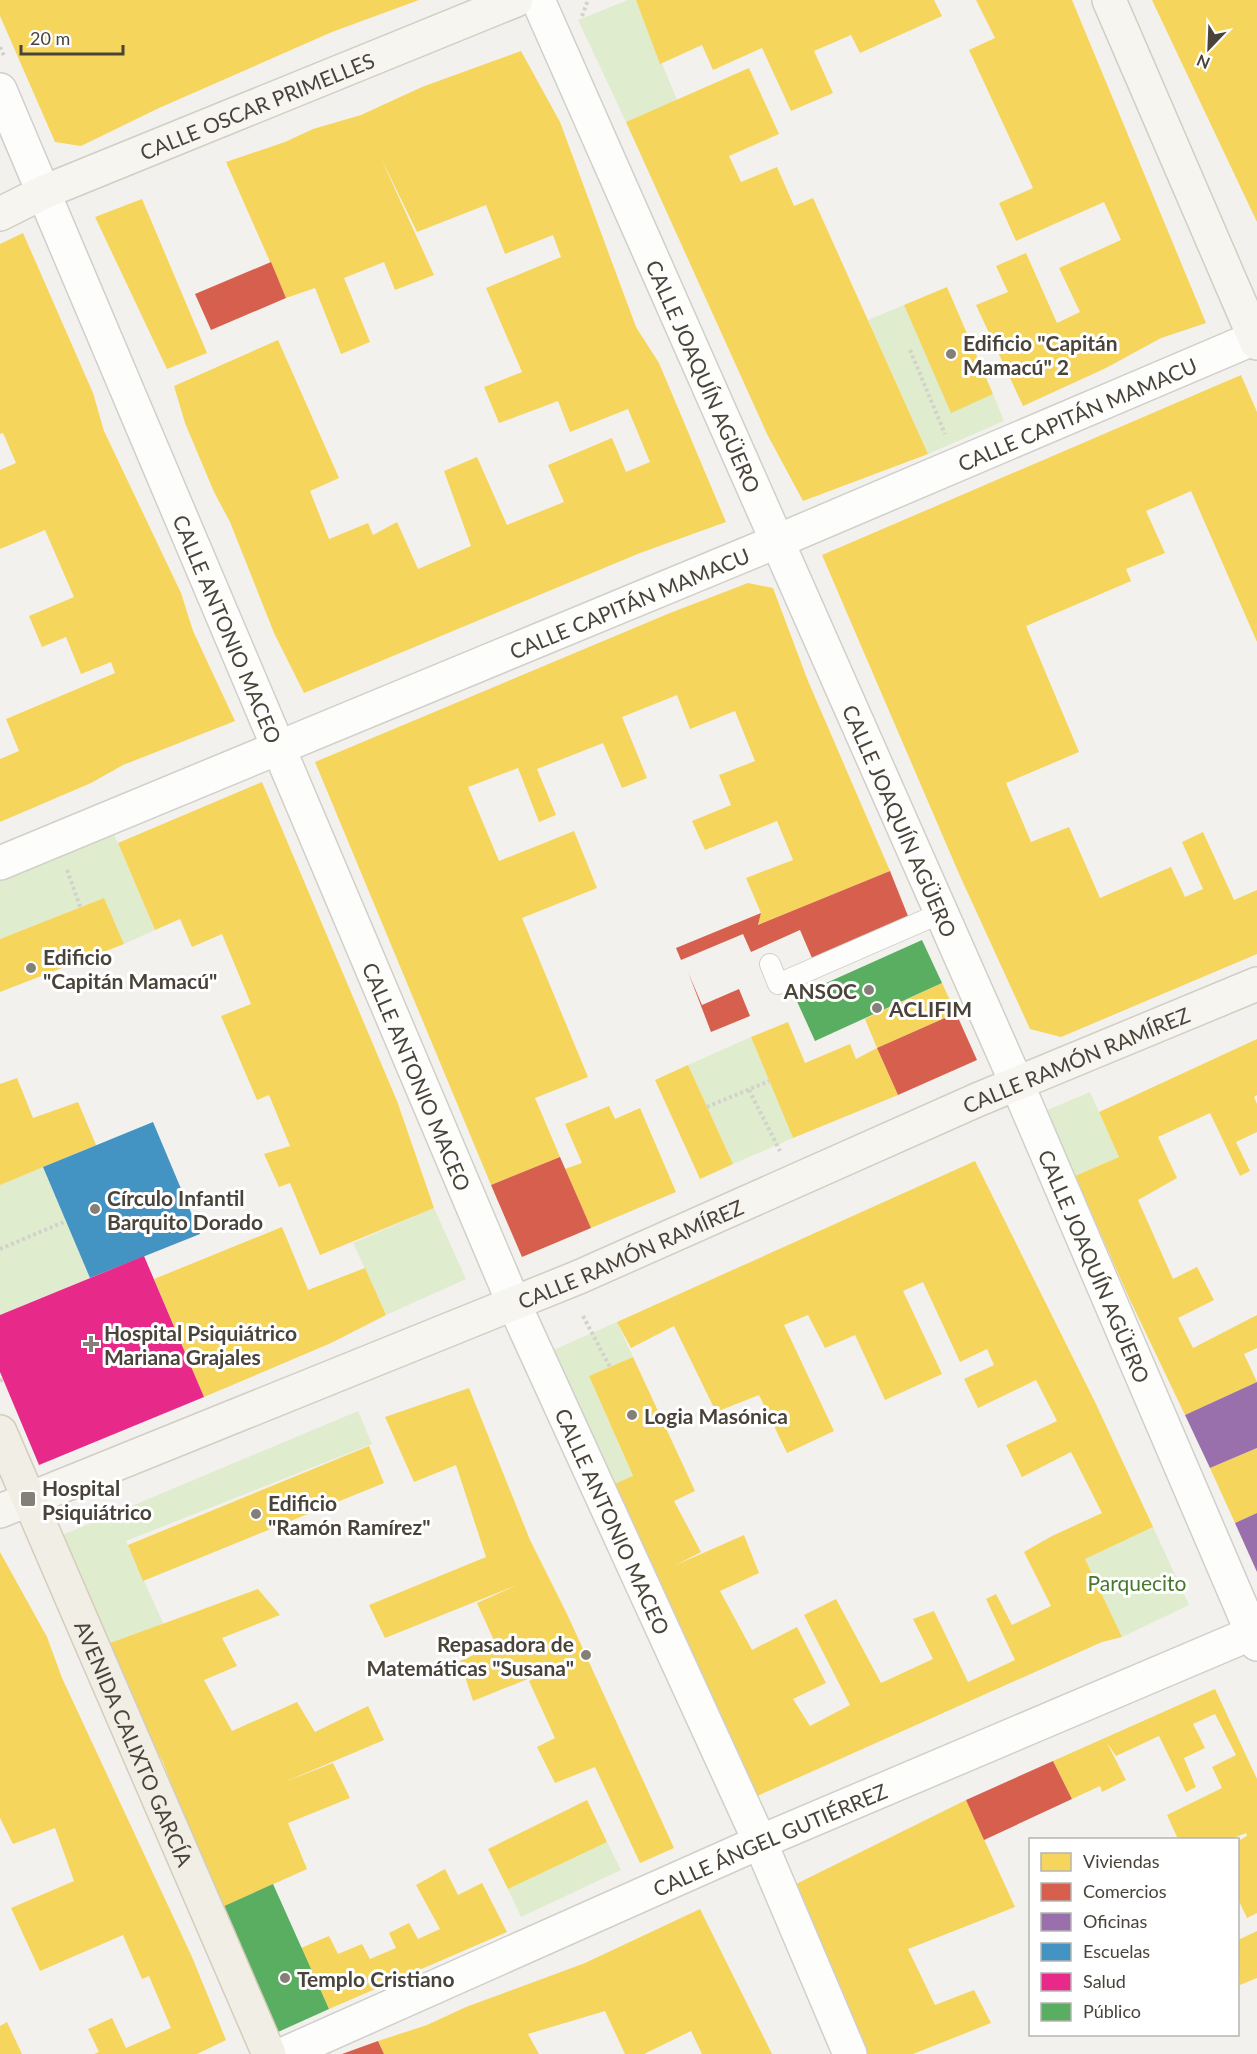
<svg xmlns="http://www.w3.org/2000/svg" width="1257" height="2054" viewBox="0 0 1257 2054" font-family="Lato,sans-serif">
  <rect width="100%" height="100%" fill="#f3f1ed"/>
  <!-- green -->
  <path fill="#dfecce" d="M628 0H636L677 100 626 122 578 20Z
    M904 305 951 412 993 394 1004 421 928 454 868 320Z
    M113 832 155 930 124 944 104 898 0 939V880Z
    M751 1037 793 1138 733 1164 688 1065Z
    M1090 1092 1119 1157 1075 1176 1045 1111Z
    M43 1167 90 1278 0 1315V1185Z
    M434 1208 466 1279 386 1315 353 1243Z
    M617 1322 633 1357 589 1376 633 1477 610 1486 551 1351Z
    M358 1411 372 1444 126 1541 164 1625 102 1646 53 1539Z
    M1153 1527 1189 1605 1122 1637 1085 1559Z
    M607 1842 621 1870 521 1917 508 1889Z"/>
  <!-- homes -->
  <path fill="#f6d55c" d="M0 0H419L332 32 159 108 81 146 55 142 0 16Z
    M636 0H934L942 16 860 53 851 35 814 51 833 93 791 111 762 48 713 70 702 45 660 64Z
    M976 0H1072L1206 323 1161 338 1106 368 1023 406 976 305 1008 292 996 266 1026 253 1057 323 1080 312 1059 268 1121 240 1104 202 1016 241 999 203 1033 188 969 50 995 38Z
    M1152 0H1257V222L1203 108Z
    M521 51 560 122 636 327 659 363 726 522 640 553 304 693 274 633 230 522 214 492 185 423 174 386 278 340 339 478 310 491 329 539 368 523 373 535 397 522 418 569 471 546 444 471 477 457 507 525 564 502 548 465 612 438 626 472 650 462 628 409 570 432 558 401 499 423 484 387 522 372 486 288 561 257 553 235 505 254 486 205 417 232 380 156 434 275 395 290 384 262 344 278 370 342 341 354 315 288 286 298 226 162 285 142 313 129 361 115 422 87Z
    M749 68 779 134 729 156 741 182 777 167 794 206 813 198 928 454 803 501 767 434 626 122Z
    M142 199 207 353 167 369 95 217Z
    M23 233 93 393 104 431 181 593 193 631 235 721 123 765 91 783 0 822V759L19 751 6 719 115 673 111 662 81 674 66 637 42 647 29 616 74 597 45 530 0 549V470L16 463 3 433 0 434V244Z
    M947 287 993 394 951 413 904 305Z
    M1241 375 1257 412V642L1191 491 1146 511 1165 553 1126 569 1131 581 1026 626 1079 752 1006 783 1031 842 1069 827 1100 898 1171 867 1185 897 1203 889 1182 842 1203 832 1234 900 1257 890V954L1061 1037 1030 1029 960 876 822 555Z
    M748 583 773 588 808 681 890 871 758 925 761 913 746 878 793 860 777 821 705 850 692 821 731 805 719 775 755 761 735 711 690 729 677 695 622 717 647 778 622 788 603 743 537 769 556 815 539 822 518 768 468 787 499 861 574 831 597 888 522 918 588 1077 535 1098 560 1157 491 1185 315 762 670 613Z
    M262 782 397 1101 434 1208 320 1255 290 1183 279 1187 264 1154 290 1146 269 1095 257 1100 221 1016 251 1004 222 934 192 947 180 919 155 930 118 843Z
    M104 898 124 944 0 992V939Z
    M942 983 956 1013 877 1048 898 1095 793 1138 751 1037 788 1022 805 1063 850 1044 856 1059 877 1048 865 1019Z
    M1257 1039V1095L1254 1097 1257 1104V1132L1236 1142 1250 1171 1240 1176 1210 1113 1158 1137 1177 1178 1138 1200 1173 1279 1197 1267 1214 1300 1178 1318 1193 1348 1257 1315V1348L1244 1354 1257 1382 1185 1415 1130 1300 1075 1176 1119 1157 1099 1112Z
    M688 1065 733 1164 700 1179 655 1080Z
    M17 1078 33 1118 78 1102 96 1145 0 1185V1084Z
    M609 1106 615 1119 640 1108 676 1192 591 1228 565 1169 582 1163 565 1124Z
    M975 1161 1095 1402 1153 1527 1085 1559 1122 1637 1102 1642 755 1797 728 1732 610 1486 633 1476 589 1376 633 1357 695 1491 674 1501 701 1552 676 1565 744 1535 759 1573 720 1591 752 1650 797 1627 826 1683 793 1699 810 1726 850 1705 804 1615 836 1599 881 1683 933 1659 913 1619 934 1611 968 1682 1015 1660 986 1599 996 1594 1012 1625 1051 1606 1024 1552 1052 1536 1102 1513 1071 1452 1022 1477 1006 1445 1057 1421 1036 1380 978 1408 964 1379 994 1365 987 1349 960 1362 923 1282 903 1291 942 1374 885 1400 855 1335 825 1348 808 1315 784 1325 834 1431 787 1453 759 1395 716 1412 674 1326 631 1348 617 1322Z
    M282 1227 308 1290 365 1268 386 1315 331 1343 204 1397 154 1279Z
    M469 1388 530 1540 567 1614 674 1848 640 1863 595 1767 555 1783 537 1747 555 1738 529 1681 570 1662 473 1701 460 1661 496 1645 477 1603 517 1585 385 1638 369 1605 486 1557 456 1465 414 1482 385 1417Z
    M369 1446 384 1483 143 1581 128 1545Z
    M1257 1448V1513L1235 1523 1210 1468Z
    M0 1552 47 1637 62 1678 192 1957 226 2040 197 2054H94L99 2052 88 2029 112 2018 126 2048 171 2028 149 1976 142 1979 123 1935 40 1971 11 1908 74 1881 55 1828 13 1844 0 1818Z
    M258 1589 280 1615 222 1638 237 1666 204 1680 232 1731 297 1702 315 1732 368 1706 384 1740 282 1783 333 1763 350 1798 288 1823 307 1869 222 1907 200 1858 163 1762 102 1646Z
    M1215 1689 1257 1779V1913L1247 1918 1238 1899V1841L1247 1836 1246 1833 1231 1839H1178L1167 1815 1222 1788 1212 1767 1236 1755 1215 1714 1193 1724 1205 1748 1184 1758 1196 1787 1186 1792 1159 1736 1116 1756 1107 1743 1126 1780 1102 1792 1100 1786 1072 1799 1053 1761Z
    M587 1800 607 1842 508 1889 488 1849Z
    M966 1800 1015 1907 908 1949 935 2005 974 1990 991 2023 913 2054H860L794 1885Z
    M445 1869 458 1895 482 1883 507 1932 329 2009 301 1948 329 1936 338 1954 362 1944 370 1959 396 1948 389 1933 409 1923 418 1939 440 1929 416 1885Z
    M700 1909 772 2054H702L691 2031 644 2054H625L605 2011 528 2034 539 2054H384L378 2041 427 2025 466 2007 585 1963Z
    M1257 1931V1978L1240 1985 1238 1940Z
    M7 2022 22 2054H0V2026Z"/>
  <!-- shops -->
  <path fill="#d6604d" d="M271 262 286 298 211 330 195 294Z
    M890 871 908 916 812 958 800 930 751 952 743 934 681 960 676 948 761 913 758 925Z
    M688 972 702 1005 739 989 750 1016 711 1032Z
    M956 1013 977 1060 898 1095 877 1048Z
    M560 1157 591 1228 522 1257 491 1185Z
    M1053 1761 1072 1799 984 1840 966 1800Z
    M378 2041 384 2054H342Z"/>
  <!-- offices -->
  <path fill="#9970ab" d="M1257 1382V1448L1210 1468 1185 1415Z
    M1257 1513V1572L1235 1523Z"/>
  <!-- schools -->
  <path fill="#4393c3" d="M153 1122 200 1234 90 1278 43 1167Z"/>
  <!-- health -->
  <path fill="#e7298a" d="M144 1256 204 1397 39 1465 0 1372V1315Z"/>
  <!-- public -->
  <path fill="#5aae61" d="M922 940 942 983 815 1041 795 997Z
    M273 1884 329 2009 278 2032 222 1907Z"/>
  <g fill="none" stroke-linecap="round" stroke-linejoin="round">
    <defs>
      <path id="lane" d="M770 964 778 984 941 913"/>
      <g id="street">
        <path id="s1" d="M538 0 1017 1084 1257 1644"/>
        <path id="s2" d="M0 90 514 1304 760 1842 850 2054"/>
        <path id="s3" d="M0 863 778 541 1257 337"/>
        <path id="s4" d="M284 2054 760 1842 1257 1631"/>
      </g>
      <g id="secondary">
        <path d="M1109 0 1257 343"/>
        <path id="s5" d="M0 214 44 192 516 0"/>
        <path id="s6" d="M0 1511 579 1277 977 1100 1257 984"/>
      </g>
      <g id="primary">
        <path id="s7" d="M0 1432 269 2054"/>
      </g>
    </defs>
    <!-- lane casing -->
    <use href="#lane" stroke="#d1cfca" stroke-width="22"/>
    <!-- street casing -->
    <use href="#street" stroke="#d1cfca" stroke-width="36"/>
    <!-- secondary casing -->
    <use href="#secondary" stroke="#d1cec4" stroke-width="36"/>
    <!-- primary casing -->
    <use href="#primary" stroke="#d4cdbb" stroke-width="36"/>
    <!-- path -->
    <path stroke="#d3d1cb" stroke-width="4" stroke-dasharray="3 3" stroke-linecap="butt" d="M582 16 588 0
      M0 47 5 58
      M910 350 945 434
      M67 870 81 909
      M749 1090 780 1151
      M707 1107 769 1081
      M0 1249 66 1221
      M583 1316 610 1367
      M0 1381 3 1379"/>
    <!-- lane -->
    <use href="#lane" stroke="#fdfdfc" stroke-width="20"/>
    <!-- street -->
    <use href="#street" stroke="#fdfdfc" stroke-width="33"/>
    <!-- secondary -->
    <use href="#secondary" stroke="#f7f5f0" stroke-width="33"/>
    <!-- primary -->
    <use href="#primary" stroke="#f1eee5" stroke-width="33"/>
  </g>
  <!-- markers -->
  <g fill="#848078" stroke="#fff" stroke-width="2">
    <circle cx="951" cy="354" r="6"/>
    <circle cx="31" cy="968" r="6"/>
    <circle cx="869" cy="990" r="6"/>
    <circle cx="877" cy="1008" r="6"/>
    <circle cx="95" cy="1209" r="6"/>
    <path d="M88 1335h6v6h6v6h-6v6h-6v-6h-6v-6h6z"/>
    <circle cx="632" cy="1415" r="6"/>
    <rect x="20" y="1491" width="16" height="16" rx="3"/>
    <circle cx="256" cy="1514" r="6"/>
    <circle cx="586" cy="1655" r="6"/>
    <circle cx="285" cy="1978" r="6"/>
  </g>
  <g text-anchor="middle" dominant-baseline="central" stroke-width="6" stroke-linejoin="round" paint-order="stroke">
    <!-- street labels -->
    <g font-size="21" fill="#494339" stroke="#fff">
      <text stroke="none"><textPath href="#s5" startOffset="279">CALLE OSCAR PRIMELLES</textPath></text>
      <text stroke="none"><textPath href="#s1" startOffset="411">CALLE JOAQUÍN AGÜERO</textPath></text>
      <text stroke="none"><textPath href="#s3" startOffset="1167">CALLE CAPITÁN MAMACU</textPath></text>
      <text stroke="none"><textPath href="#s3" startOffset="681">CALLE CAPITÁN MAMACU</textPath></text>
      <text stroke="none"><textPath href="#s2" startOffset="585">CALLE ANTONIO MACEO</textPath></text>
      <text stroke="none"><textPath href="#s1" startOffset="897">CALLE JOAQUÍN AGÜERO</textPath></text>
      <text stroke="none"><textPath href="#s6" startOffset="1167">CALLE RAMÓN RAMÍREZ</textPath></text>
      <text stroke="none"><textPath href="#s2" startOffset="1071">CALLE ANTONIO MACEO</textPath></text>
      <text stroke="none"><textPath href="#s6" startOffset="681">CALLE RAMÓN RAMÍREZ</textPath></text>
      <text stroke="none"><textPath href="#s1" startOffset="1383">CALLE JOAQUÍN AGÜERO</textPath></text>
      <text stroke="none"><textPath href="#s2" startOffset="1557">CALLE ANTONIO MACEO</textPath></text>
      <text stroke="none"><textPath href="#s7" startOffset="339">AVENIDA CALIXTO GARCÍA</textPath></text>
      <text stroke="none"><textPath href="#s4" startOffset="531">CALLE ÁNGEL GUTIÉRREZ</textPath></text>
    </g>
    <!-- poi labels -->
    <g font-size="21" font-weight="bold" fill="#494339" stroke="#fff" text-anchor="start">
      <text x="963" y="342">Edificio "Capitán<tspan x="963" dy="24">Mamacú" 2</tspan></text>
      <text x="43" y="956">Edificio<tspan x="43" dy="24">"Capitán Mamacú"</tspan></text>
      <text x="857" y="990" text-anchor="end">ANSOC</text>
      <text x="889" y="1008">ACLIFIM</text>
      <text x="107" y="1197">Círculo Infantil<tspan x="107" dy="24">Barquito Dorado</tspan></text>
      <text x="104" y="1332">Hospital Psiquiátrico<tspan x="104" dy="24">Mariana Grajales</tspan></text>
      <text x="644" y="1415">Logia Masónica</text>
      <text x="42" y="1487">Hospital<tspan x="42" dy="24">Psiquiátrico</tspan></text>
      <text x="268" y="1502">Edificio<tspan x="268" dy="24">"Ramón Ramírez"</tspan></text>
      <text x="574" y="1643" text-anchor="end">Repasadora de<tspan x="574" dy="24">Matemáticas "Susana"</tspan></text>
      <text x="297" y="1978">Templo Cristiano</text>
    </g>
    <!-- park labels -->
    <g font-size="21" fill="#47792d" stroke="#fff">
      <text x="1137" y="1582">Parquecito</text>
    </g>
  </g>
  <!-- legend -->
  <rect x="1029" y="1838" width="210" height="198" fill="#ffffff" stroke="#b6b4b0" stroke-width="1.5"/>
  <rect x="1041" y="1853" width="30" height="18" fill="#f6d55c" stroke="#b6b4b0" stroke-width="1.5"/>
  <text x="1083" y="1868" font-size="18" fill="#494339">Viviendas</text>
  <rect x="1041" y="1883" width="30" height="18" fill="#d6604d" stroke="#b6b4b0" stroke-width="1.5"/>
  <text x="1083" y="1898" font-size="18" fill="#494339">Comercios</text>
  <rect x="1041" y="1913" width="30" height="18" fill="#9970ab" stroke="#b6b4b0" stroke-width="1.5"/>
  <text x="1083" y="1928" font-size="18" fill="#494339">Oficinas</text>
  <rect x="1041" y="1943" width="30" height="18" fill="#4393c3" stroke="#b6b4b0" stroke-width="1.5"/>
  <text x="1083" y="1958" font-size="18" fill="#494339">Escuelas</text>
  <rect x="1041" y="1973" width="30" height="18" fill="#e7298a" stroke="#b6b4b0" stroke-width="1.5"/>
  <text x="1083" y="1988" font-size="18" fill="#494339">Salud</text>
  <rect x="1041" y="2003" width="30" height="18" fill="#5aae61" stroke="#b6b4b0" stroke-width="1.5"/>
  <text x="1083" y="2018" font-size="18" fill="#494339">Público</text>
  <!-- north arrow -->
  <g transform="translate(1209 48) rotate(203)" stroke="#ffffff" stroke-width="4.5" paint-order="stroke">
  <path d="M0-4.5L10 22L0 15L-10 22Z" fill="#494339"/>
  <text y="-9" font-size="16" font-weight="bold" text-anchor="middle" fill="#494339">N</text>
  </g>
  <!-- scale -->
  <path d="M21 45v9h102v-9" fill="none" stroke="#494339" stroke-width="3"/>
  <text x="30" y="45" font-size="18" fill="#494339" stroke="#ffffff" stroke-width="4.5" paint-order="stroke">20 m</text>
</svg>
